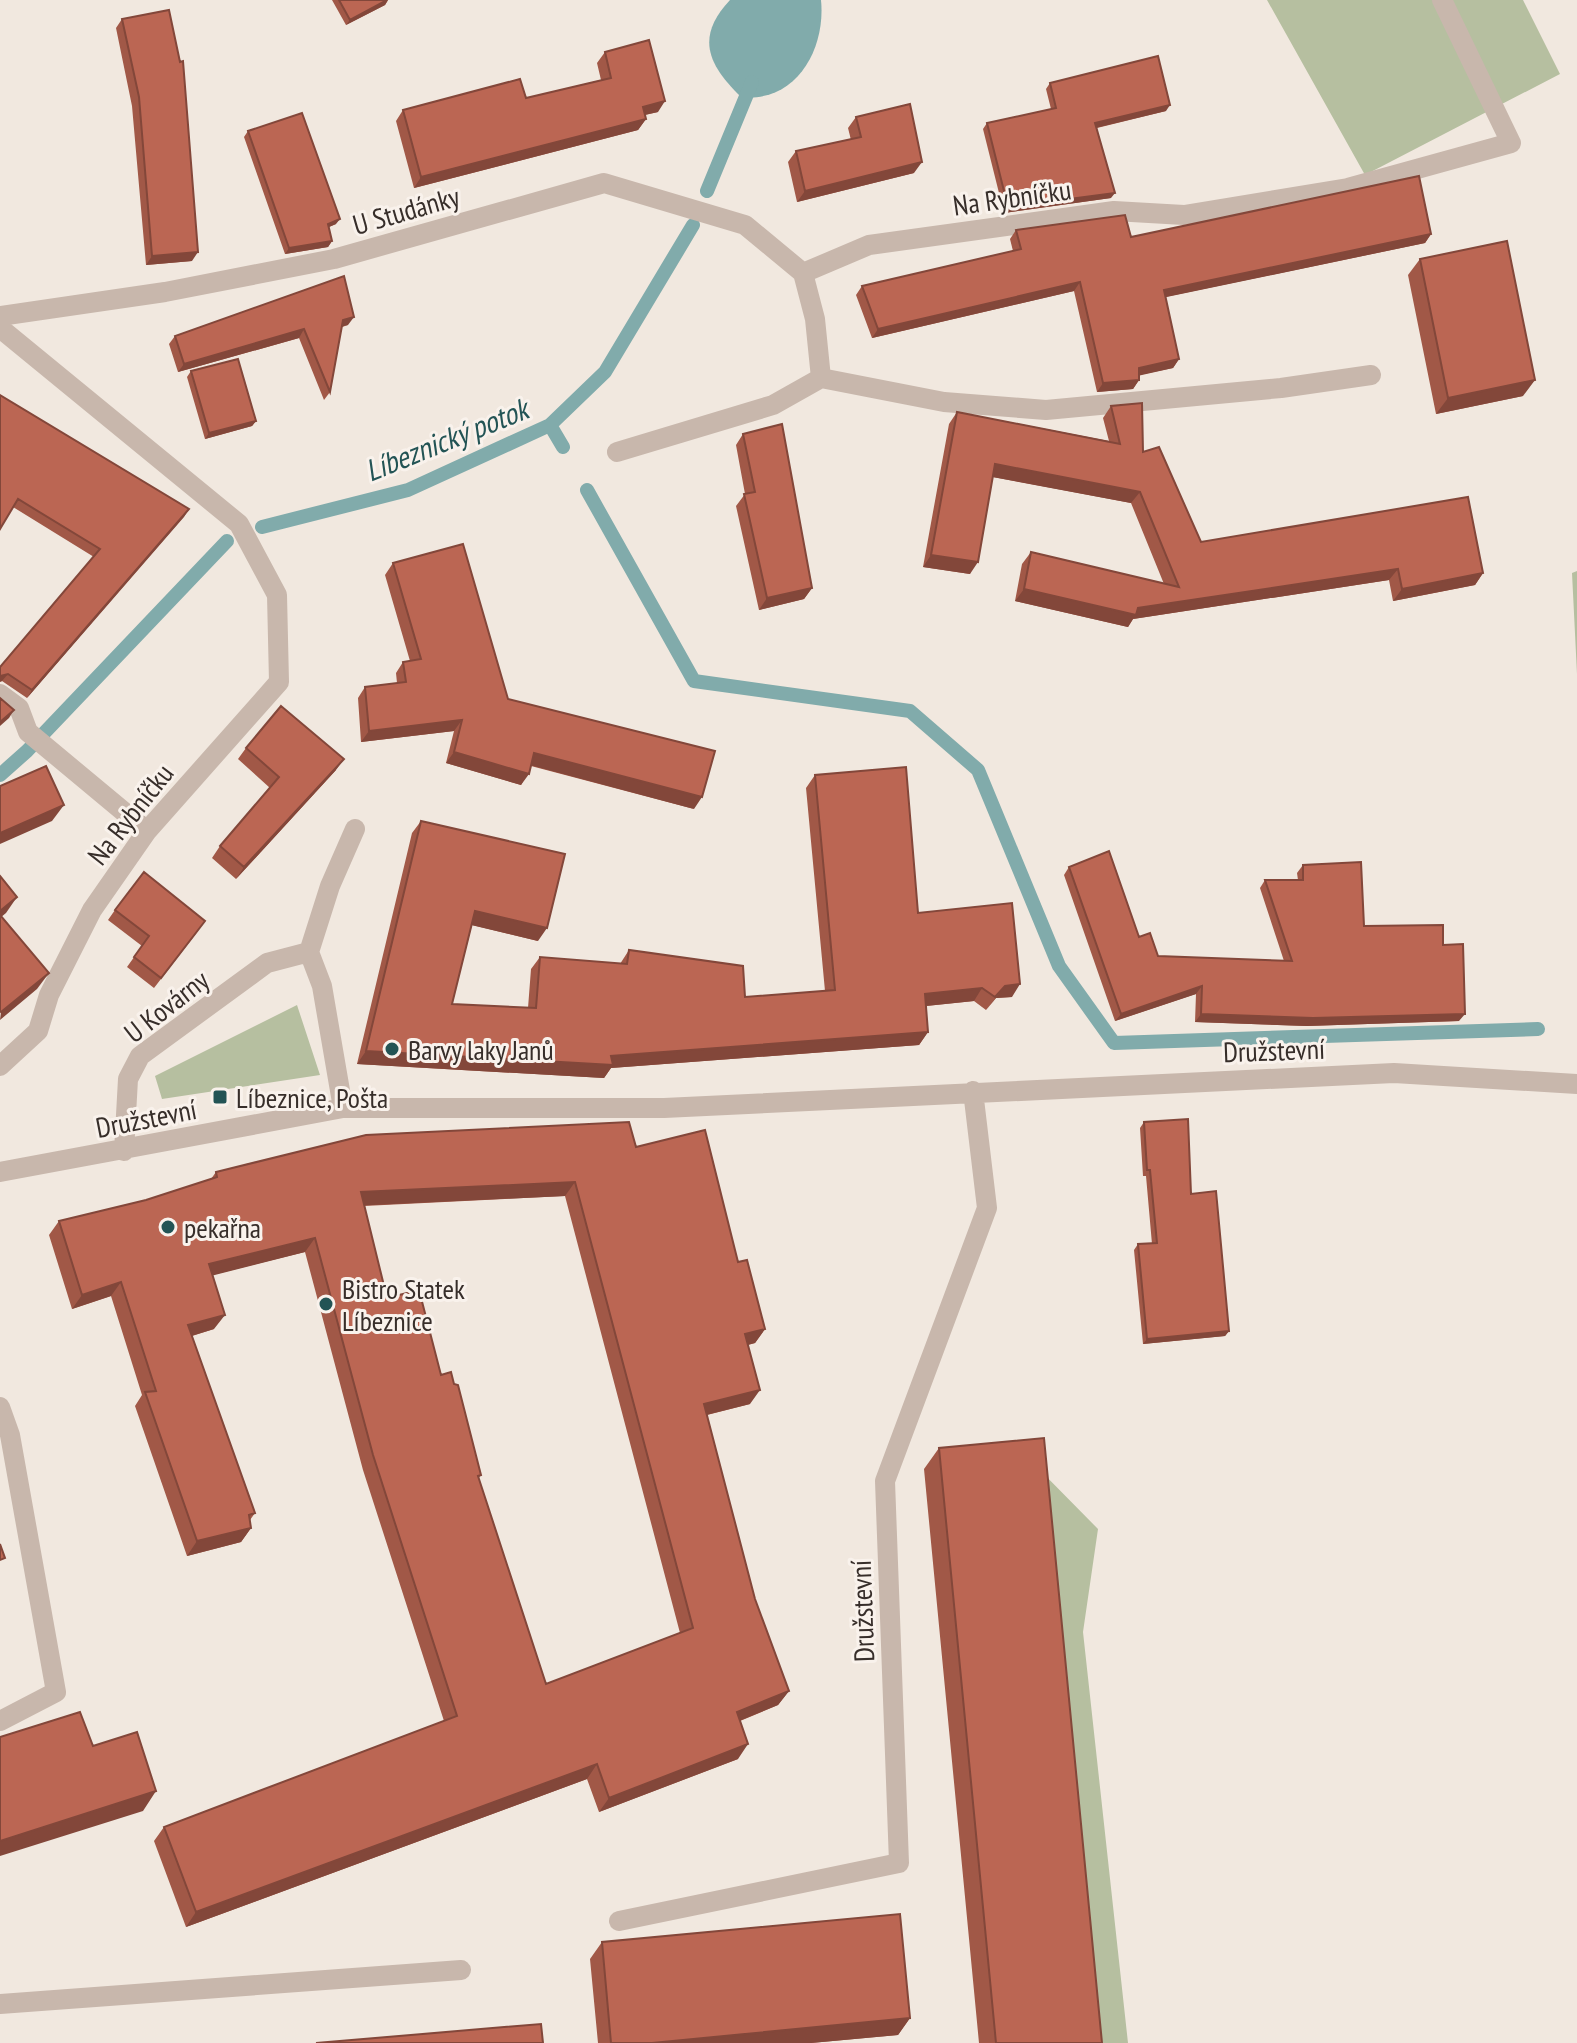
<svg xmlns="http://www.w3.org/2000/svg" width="1577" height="2043" viewBox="0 0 1577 2043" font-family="'PT Sans Narrow',sans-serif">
  <rect width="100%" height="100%" fill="#f1e8df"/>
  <!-- green -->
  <path fill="#b6bfa0" d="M1267 0H1523L1560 74 1365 175Z
    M1577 571V674L1572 573Z
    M297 1005 320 1075 162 1099 155 1076Z
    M1029 1459 1098 1529 1083 1632 1128 2043H1093Z"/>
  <!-- water -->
  <path fill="#81abab" d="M730 0H821C826 49 796 103 741 97 708 65 695 37 730 0Z"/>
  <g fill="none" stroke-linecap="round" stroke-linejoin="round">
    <!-- stream -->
    <path stroke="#81abab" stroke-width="14" d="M707 191 752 82
      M550 425 563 447
      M587 490 694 681 910 711 978 770 1059 966 1114 1043 1538 1029
      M262 527 408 490 550 425 605 372 693 225
      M0 775 27 751 227 541"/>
    <!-- minor -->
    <path stroke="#c8b7ac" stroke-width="20" d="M803 273 869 245 1114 211 1184 215 1348 188 1511 143 1442 0
      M0 316 165 292 334 259 604 183 745 225 803 273
      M0 328 239 524 277 595 279 682 147 831 92 910 49 995 38 1031 0 1066
      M821 378 944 402 1046 410 1281 388 1371 375
      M617 452 773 405 821 378 815 319 803 273
      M0 694 19 708 28 732 147 831
      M309 952 322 986 343 1108
      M124 1151 128 1079 140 1056 267 963 309 952 330 886 355 829
      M0 1172 343 1108H664L1394 1073 1577 1084
      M0 1407 10 1435 56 1692 0 1721
      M619 1921 899 1863 885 1481 987 1208 973 1091
      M0 2004 461 1970"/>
  </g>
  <!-- wall -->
  <path fill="#a15847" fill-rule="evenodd" d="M332 0H388L385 5 346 25Z
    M122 19 180 62 192 261 146 265 132 106 116 28Z
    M605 52 658 112 645 115 646 119 638 130 414 188 396 121 403 110 526 98 601 80 597 63Z
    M1050 83 1166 111 1097 128 1111 198 1004 213 983 129 987 123 1051 109 1046 89Z
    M856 117 914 173 797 202 788 162 796 151 851 140 848 128Z
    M248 131 336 224 329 227 332 241 328 247 285 254 244 137Z
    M1016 230 1131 237 1431 234 1425 243 1165 297 1179 359 1173 368 1139 375V380L1133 389 1097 392 1074 291 872 338 856 295 862 286 1013 251 1010 239Z
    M1420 259 1523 396 1436 414 1408 275Z
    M348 325 342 327 330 392 324 400 299 338 178 372 169 344 175 336Z
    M191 371 256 421 252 426 205 439 187 377Z
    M0 395 189 509 27 698 2 681 0 682 94 557 13 507Z
    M1111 406 1201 542 1483 573 1475 585 1393 601 1389 580 1133 619 1128 627 1015 601 1022 564 1031 552 1164 584 1131 503 993 477 970 574 923 567 949 424 957 412 1109 441 1103 418Z
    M743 434 812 588 804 599 759 610 736 506 745 494 736 445Z
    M393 563 508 699 694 809 531 766 521 785 446 763 454 731 361 742 358 698 365 687 397 683 396 673 403 662 410 661 385 575Z
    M246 748 336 770 236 879 212 858 220 846 270 788 238 759Z
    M815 775 918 913 1012 997 996 998 986 1010 974 1001 926 1006 928 1032 919 1045 611 1068 604 1078 357 1064 412 833 421 821 538 941 472 925 452 1004 528 1008 531 969 540 957 620 964 629 950 745 997 825 991 806 788Z
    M1303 865 1364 926 1443 945 1459 1021 1307 1026 1195 1022 1196 994 1115 1021 1064 875 1069 867 1158 956 1284 961 1260 888 1265 880H1298L1297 873Z
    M115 910 198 931 154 988 127 967 142 946 108 920Z
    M1144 1122 1191 1194 1229 1331 1225 1336 1143 1344 1134 1250 1138 1244H1152L1146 1176H1143L1140 1128Z
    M636 1147 738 1262 765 1329 755 1343 748 1345 750 1404 707 1415 755 1599 789 1691 778 1705 740 1721 738 1759 599 1812 587 1779 186 1927 154 1841 164 1827 444 1721 363 1470 305 1252 212 1275 214 1329 192 1336 255 1513 250 1520 251 1528 241 1542 187 1556 135 1406 142 1395 111 1296 72 1309 49 1235 59 1221 146 1200 211 1179 216 1172ZM565 1196 680 1633 546 1684 478 1479 481 1475 441 1375 387 1298 364 1206Z
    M939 1448 1102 2043H979L924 1469Z
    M602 1942 910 2018 898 2035 811 2043H598L590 1959Z"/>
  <!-- shaded-wall -->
  <path fill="#83473a" d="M388 0 385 5 346 25 350 20Z
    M665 101 658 112 635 117 643 107Z
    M1170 105 1166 111 1091 129 1095 123Z
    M646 119 638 130 414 188 421 177Z
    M922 162 914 173 797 202 805 191Z
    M1115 193 1111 198 1004 213 1008 207Z
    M340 219 336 224 324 229 328 224Z
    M1431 234 1425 243 1157 299 1164 290Z
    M332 241 328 247 285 254 289 248Z
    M198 252 192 261 146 265 152 256Z
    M1080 282 1074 291 872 338 878 329Z
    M354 317 348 325 337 328 343 320Z
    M304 329 299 338 178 372 184 364Z
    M1179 359 1173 368 1133 377 1139 368Z
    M1139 380 1133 389 1097 392 1103 383Z
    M1535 380 1523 396 1436 414 1448 398Z
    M256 421 252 426 205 439 209 433Z
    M995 464 1140 492 1131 503 987 476Z
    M189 509 184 517 27 698 32 690Z
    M931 555 978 562 970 574 923 567Z
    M1398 569 1389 580 1133 619 1128 627 1015 601 1024 589 1138 608Z
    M1483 573 1475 585 1393 601 1402 589Z
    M812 588 804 599 759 610 767 598Z
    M8 674 2 681 0 682V676Z
    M14 710 9 718 0 726V722Z
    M462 720 454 731 361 742 369 731Z
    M454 752 529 774 521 785 446 763Z
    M534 753 702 797 694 809 526 764Z
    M344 759 336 770 236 879 244 867Z
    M64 805 52 821 0 844V833Z
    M17 897 6 913 0 918V911Z
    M475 911 547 928 538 941 467 924Z
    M49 973 37 989 0 1020 1 1012Z
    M1020 984 1012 997 996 998 986 1010 1005 986Z
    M1202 986 1196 994 1115 1021 1121 1014Z
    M982 988 974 1001 916 1007 925 994Z
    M1201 1014H1465L1459 1021 1307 1026 1195 1022Z
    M928 1032 919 1045 611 1068 604 1078 357 1064 366 1051 611 1056Z
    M575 1182 565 1196 351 1206 361 1192Z
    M315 1238 305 1252 199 1279 209 1264Z
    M121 1282 111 1296 72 1309 82 1295Z
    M225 1315 214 1329 178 1340 188 1325Z
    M765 1329 755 1343 735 1348 745 1334Z
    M1229 1331 1225 1336 1143 1344 1147 1339Z
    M760 1390 750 1404 694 1418 704 1404Z
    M251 1528 241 1542 187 1556 197 1541Z
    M789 1691 778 1705 727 1726 737 1712Z
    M748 1744 738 1759 599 1812 609 1798Z
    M597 1764 587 1779 186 1927 196 1912Z
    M156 1791 143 1811 0 1856V1841Z
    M910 2018 898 2035 811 2043H652Z"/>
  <!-- building -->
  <path fill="#bb6653" stroke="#83473a" stroke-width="2" fill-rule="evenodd" d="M339 0H387L350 20Z
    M169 10 180 62 183 61 198 252 152 256 139 97 122 19Z
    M649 40 665 101 643 107 646 119 421 177 403 110 520 79 526 98 611 78 605 52Z
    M1158 56 1170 105 1095 123 1115 193 1008 207 987 123 1056 108 1050 83Z
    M910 104 922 162 805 191 796 151 861 137 856 117Z
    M302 113 340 219 328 224 332 241 289 248 248 131Z
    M1419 176 1431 234 1164 290 1179 359 1139 368V380L1103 383 1080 282 878 329 862 286 1021 249 1016 230 1125 215 1131 237Z
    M1507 241 1535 380 1448 398 1420 259Z
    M344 276 354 317 343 320 330 392 304 329 184 364 175 336Z
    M238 359 256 421 209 433 191 371Z
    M0 395 189 509 32 690 8 674 0 676V667L100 549 18 499 0 529Z
    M1142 403 1143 452 1159 447 1201 542 1468 497 1483 573 1402 589 1398 569 1138 608 1136 615 1024 589 1031 552 1179 587 1140 492 995 464 978 562 931 555 957 412 1120 444 1111 406Z
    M782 424 812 588 767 598 744 494 755 492 743 434Z
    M463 544 508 699 715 751 702 797 534 753 529 774 454 752 462 720 369 731 365 687 406 682 403 662 421 659 393 563Z
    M0 698 14 710 0 722Z
    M281 706 344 759 244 867 220 846 279 777 246 748Z
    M46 766 64 805 0 833V786Z
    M906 767 918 913 1012 903 1020 984 1005 986 995 997 982 988 925 994 928 1032 611 1056 613 1065 366 1051 421 821 565 854 547 928 475 911 452 1004 536 1008 540 957 627 964 629 950 743 966 745 997 835 990 815 775Z
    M1109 851 1139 937 1150 933 1158 956 1292 961 1265 880H1303V865L1361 862 1364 926 1443 925V945L1463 944 1465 1014 1313 1018 1201 1014 1202 986 1121 1014 1069 867Z
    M144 872 205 921 161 978 134 957 149 936 115 910Z
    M0 876 17 897 0 911Z
    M0 915 49 973 1 1012 0 1011Z
    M1188 1119 1191 1194 1216 1191 1229 1331 1147 1339 1138 1244 1157 1243 1150 1170H1147L1144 1122Z
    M629 1122 636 1147 705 1130 738 1262 747 1260 765 1329 745 1334 760 1390 704 1404 755 1599 789 1691 737 1712 748 1744 609 1798 597 1764 196 1912 164 1827 457 1716 373 1455 315 1238 209 1264 225 1315 188 1325 255 1513 249 1515 251 1528 197 1541 145 1392 156 1391 121 1282 82 1295 59 1221 146 1200 217 1177 216 1172 366 1135ZM575 1182 693 1628 546 1684 478 1476 481 1475 458 1385 454 1384 451 1372 441 1375 419 1290 387 1298 361 1192Z
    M1044 1438 1102 2043H996L939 1448Z
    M0 1544 5 1558 0 1560Z
    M80 1712 93 1746 137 1732 156 1791 0 1841V1737Z
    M900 1914 910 2018 652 2043H611L602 1942Z
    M541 2024 543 2043H316Z"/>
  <!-- markers -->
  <g fill="#235455" stroke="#f9f2ec" stroke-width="3">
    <circle cx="392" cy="1049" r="8"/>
    <rect x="212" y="1089" width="16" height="16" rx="4"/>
    <circle cx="168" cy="1227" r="8"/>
    <circle cx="326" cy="1304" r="8"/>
  </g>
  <g text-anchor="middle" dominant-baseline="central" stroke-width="6" stroke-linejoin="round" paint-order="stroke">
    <!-- street labels -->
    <g font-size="28" fill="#372e2a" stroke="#f9f2ec">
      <text transform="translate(1012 197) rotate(-8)">Na Rybníčku</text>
      <text transform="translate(406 210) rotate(-16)">U Studánky</text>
      <text transform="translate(130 814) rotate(-52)">Na Rybníčku</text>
      <text transform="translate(166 1006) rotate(-38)">U Kovárny</text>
      <text transform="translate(1274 1050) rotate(-2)">Družstevní</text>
      <text transform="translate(146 1118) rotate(-11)">Družstevní</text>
      <text transform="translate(862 1611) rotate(-92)">Družstevní</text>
    </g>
    <!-- poi labels -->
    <g font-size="28" fill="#372e2a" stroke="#f9f2ec" text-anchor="start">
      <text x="408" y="1049">Barvy laky Janů</text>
      <text x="236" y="1097">Líbeznice, Pošta</text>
      <text x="184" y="1227">pekařna</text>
      <text x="342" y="1288">Bistro Statek<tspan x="342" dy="32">Líbeznice</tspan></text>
    </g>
    <!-- water labels -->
    <g font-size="30" font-style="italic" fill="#235455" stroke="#f9f2ec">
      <text transform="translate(446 439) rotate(-22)">Líbeznický potok</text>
    </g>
  </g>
</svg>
